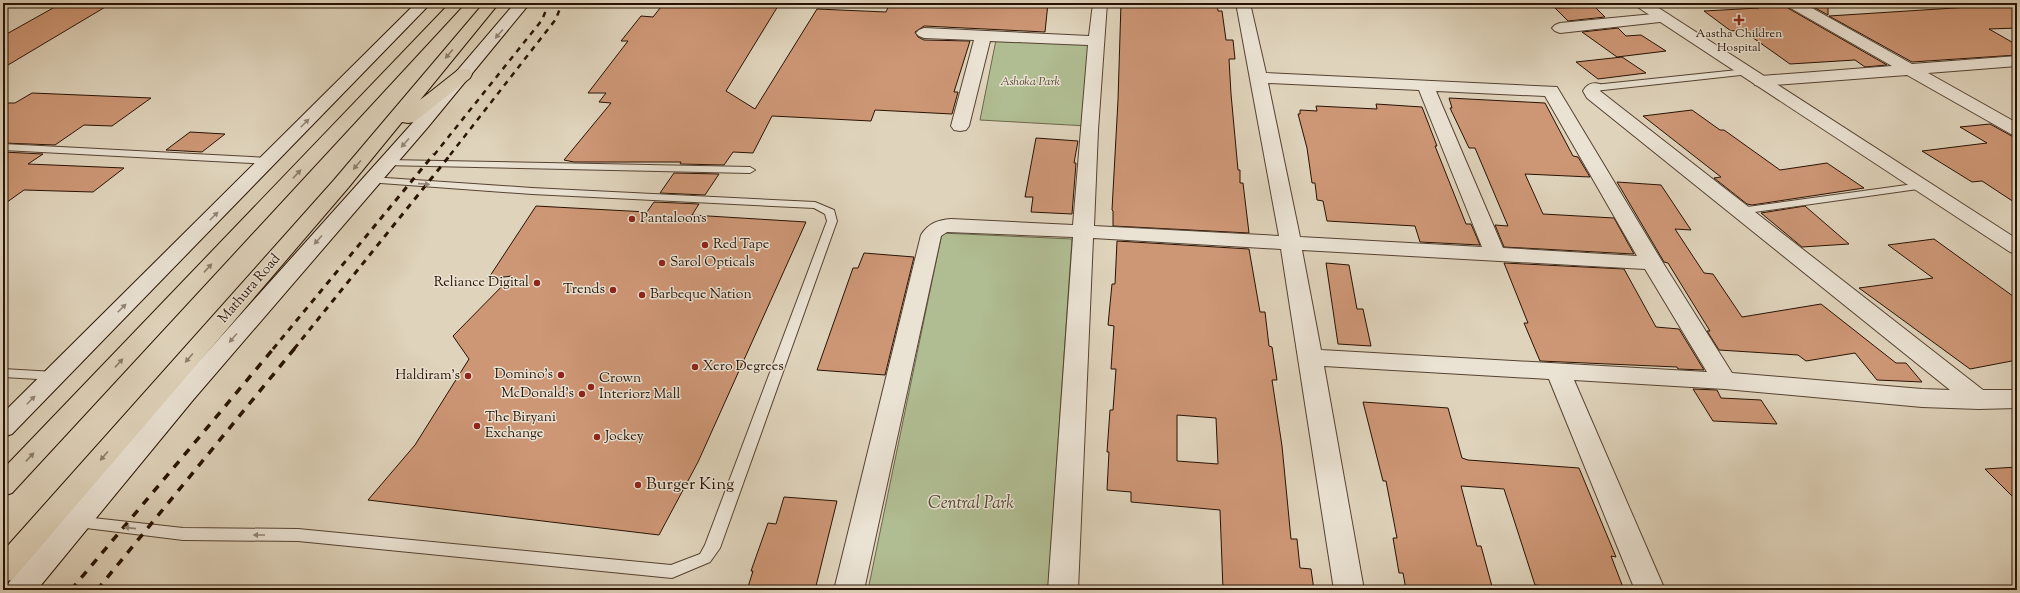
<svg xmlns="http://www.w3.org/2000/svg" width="2020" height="593" viewBox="0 0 2020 593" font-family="'Sorts Mill Goudy',serif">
  <rect width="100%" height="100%" fill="#dfd3bb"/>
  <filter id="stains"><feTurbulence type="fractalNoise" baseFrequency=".005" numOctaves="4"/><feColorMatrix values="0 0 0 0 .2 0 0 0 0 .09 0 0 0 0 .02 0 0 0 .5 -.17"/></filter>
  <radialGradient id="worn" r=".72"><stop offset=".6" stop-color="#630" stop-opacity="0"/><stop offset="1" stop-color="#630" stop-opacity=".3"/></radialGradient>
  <!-- green -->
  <path fill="#b0bc91" stroke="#6c674a" d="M996 40 1087 43 1089 50 1087 126 980 120Z
    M942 233 1072 239 1048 590H868Z"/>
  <!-- building -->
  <path fill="#cd9675" stroke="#281203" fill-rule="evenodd" d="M62 3H112L3 68V36Z
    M664 3H737L736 4 778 6 726 91 755 109 817 9 886 12 890 3H1048L1045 32 924 26 915 32 918 37 924 40 970 41 954 92H958L952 114 875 110 871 121 772 116 753 153 733 152 724 165 680 164 681 162H574L564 160 611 103 599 102 606 93H588L628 41H621L641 16 653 17Z
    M1121 3H1217L1218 11H1222L1226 40H1233L1235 59H1229L1231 94 1238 170H1240V183H1243L1249 233 1113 226V211L1112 210 1118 100Z
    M1750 3H1784L1786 7 1887 65 1865 67 1855 60 1790 64 1742 30 1731 31 1704 11 1759 8Z
    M1806 3H1828V15Z
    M2017 4V28L1989 29 2017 45V55L1912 62 1829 16Z
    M1595 7 1605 17 1568 21 1555 8Z
    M1618 28 1626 36 1641 35 1666 51 1617 57 1582 32Z
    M1622 57 1646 73 1598 79 1576 62Z
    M32 93 151 98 112 126 84 125 55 145 3 143V103H15Z
    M1449 98 1545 103 1573 156 1578 157 1590 177 1525 174 1543 214 1614 218 1634 254 1504 247 1495 225 1508 226 1475 148H1469L1450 108H1452Z
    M1376 104 1422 107 1437 146H1435L1466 224H1471L1480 245 1420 242 1415 226 1327 221 1323 201 1317 200 1315 183H1312L1307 148 1298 114H1300V110L1317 111 1316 106 1377 109Z
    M1692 110 1720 130H1724L1780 170 1827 163 1864 188 1752 205 1747 204 1714 178 1721 177 1643 116Z
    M1990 124 2017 139V204L1982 181 1972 182 1922 151 1987 143 1960 127Z
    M190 132 225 134 202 152 166 150Z
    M1036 138 1078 141 1074 163H1076L1072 214 1031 212 1033 197H1025Z
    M3 152 43 154 28 164 124 168 93 192 24 190 3 205Z
    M674 173 719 174 705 195 660 193Z
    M1617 182 1661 185 1691 230 1675 229 1704 273 1713 274 1742 317 1821 304 1896 363H1906L1922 382 1877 380 1855 353 1806 361 1798 355 1719 350 1707 331H1710L1668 263 1664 262Z
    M654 202 699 204 692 215 806 222 698 462 659 535 368 500 415 445 469 359 453 336 512 276 488 279 536 206 647 212Z
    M1805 206 1849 244 1802 247 1761 213Z
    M1934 239 2017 299V360L1970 369 1859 288 1933 278 1888 245Z
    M1117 241 1249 249 1260 312H1265L1269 346 1272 347 1277 380H1272L1282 446 1291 539H1297L1300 568 1311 569 1314 590H1223L1220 510 1131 502V492L1107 490 1109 452H1107L1110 410H1113L1116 369H1111L1114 326 1108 325 1112 284H1115ZM1177 415 1216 418 1218 464 1177 461Z
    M864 253 914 257 885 375 817 370 853 268H858Z
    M1326 263 1349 265 1357 309H1363L1371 346 1338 344Z
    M1504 263 1624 269 1656 327 1679 329 1704 370 1678 369 1677 367 1540 361 1524 323H1528Z
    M1693 389 1717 390 1721 398 1761 400 1777 424 1713 421Z
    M1363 402 1448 408 1462 458 1468 460 1579 468 1616 557 1611 556 1624 590H1596L1535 585 1504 489 1461 486 1477 546H1481L1493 590H1406L1403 573H1399L1393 538H1397L1386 481H1383Z
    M2017 467V501L1985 469Z
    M784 497 837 501 815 590H747L753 571H751L768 523 776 524Z"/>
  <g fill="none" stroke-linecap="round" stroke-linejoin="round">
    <defs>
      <path id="service" d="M1747 69 1750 70V74L1594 91 1589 88 1594 85Z
        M3 144 268 158 273 161 268 164 3 150Z
        M387 160 750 167 755 170 750 173 383 165 382 163 383 161Z
        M371 177 532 188 815 202 834 210 837 221 720 548 710 562 672 578 298 541 183 540 70 526 67 522 70 518 75 516 183 528 298 529 671 565 700 554 705 545 827 221 825 214 814 208 532 194 367 182 366 180 367 178Z
        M1921 183 1925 184 1926 186 1925 188 1740 214 1735 211 1740 208Z
        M3 369 55 372 60 373 62 376 60 379 55 380 3 377Z"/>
      <path id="minor" d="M1093 3H1107L1098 130 1094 226 1279 236 1236 3H1250L1266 73 1557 87 1663 263 1732 373 1922 389 1950 390 1587 98 1583 91C1587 84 1592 82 1600 84L1602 88 1600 91 1983 390H2017V408L1979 409 1922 407 1725 389 1574 380 1665 590H1635L1549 379 1324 366 1364 590H1334L1281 249 1093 238 1078 590H1048L1073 237 947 232 941 236 864 590H834L921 235C928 224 937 220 951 219L1073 225 1088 45 990 41 969 126 966 130 960 131 954 130 951 126 974 40 924 38 919 36 916 33 919 30 924 28 1089 36ZM1268 83 1419 90 1482 247 1300 237ZM1436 91 1545 96 1637 256 1503 248ZM1302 250 1645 269 1707 372 1321 350Z
        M1785 3H1803L1912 64 2017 56V66L1928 73 2017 123V135L2011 134 1907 75 1761 86 1755 85 1753 81 1755 77 1761 76 1892 66 1787 6Z
        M1664 13 1669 15 1672 18 1669 21 1560 33 1555 31 1552 28 1555 25 1560 23Z"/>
      <path id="tertiary" d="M1634 3H1651L2017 239V254L2010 252 1636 6Z"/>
      <path id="secondary" d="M416 3H431L12 434 3 437V413Z
        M515 3H530L428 127 193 400 37 590H5L10 581 175 388 416 119Z"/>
      <path id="trunk" d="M450 3H465L12 493 3 496V469Z
        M484 3H499L420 100 458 70 464 69 470 70 472 74 470 78 414 122 408 123 402 122 348 188 13 579 3 583V551L334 180Z"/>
    </defs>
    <!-- service casing -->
    <use href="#service" stroke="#564231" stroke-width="2"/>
    <!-- minor casing -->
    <use href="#minor" stroke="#564231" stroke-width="2"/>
    <!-- tertiary casing -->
    <use href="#tertiary" stroke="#564231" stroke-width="2"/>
    <!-- secondary casing -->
    <use href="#secondary" stroke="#281203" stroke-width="2"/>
    <!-- trunk casing -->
    <use href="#trunk" stroke="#281203" stroke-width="2"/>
    <!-- service -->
    <use href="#service" fill="#eae2d3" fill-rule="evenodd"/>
    <!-- minor -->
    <use href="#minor" fill="#eae2d3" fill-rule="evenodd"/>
    <!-- tertiary -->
    <use href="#tertiary" fill="#eae2d3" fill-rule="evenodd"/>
    <!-- secondary -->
    <use href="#secondary" fill="#eae2d3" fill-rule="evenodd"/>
    <!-- trunk -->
    <use href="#trunk" fill="#dfd3bb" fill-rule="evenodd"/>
    <!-- rail-far2 -->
    <path stroke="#281203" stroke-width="2.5" stroke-dasharray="5.5 5.5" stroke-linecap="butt" d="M434 155 542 20 549 3
      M450 155 556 19 562 3"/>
    <!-- rail-far1 -->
    <path stroke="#281203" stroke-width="3" stroke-dasharray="6 6" stroke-linecap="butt" d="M273 349 434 154
      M294 349 451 154"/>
    <!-- rail -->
    <path stroke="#281203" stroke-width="3.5" stroke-dasharray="8 8" stroke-linecap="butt" d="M71 590 274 348
      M97 590 295 348"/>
  </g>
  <!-- one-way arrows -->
  <defs><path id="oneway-solid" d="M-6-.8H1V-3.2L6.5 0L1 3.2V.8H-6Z"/></defs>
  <g fill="#938475">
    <use href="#oneway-solid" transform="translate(499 34) rotate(131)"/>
    <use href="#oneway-solid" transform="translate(305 123) rotate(-45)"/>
    <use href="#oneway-solid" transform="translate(405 143) rotate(132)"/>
    <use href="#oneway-solid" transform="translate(424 184) rotate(4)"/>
    <use href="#oneway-solid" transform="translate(214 216) rotate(-45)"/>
    <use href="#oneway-solid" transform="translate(318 240) rotate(132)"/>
    <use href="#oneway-solid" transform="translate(122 308) rotate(-45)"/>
    <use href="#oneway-solid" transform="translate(233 338) rotate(131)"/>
    <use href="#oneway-solid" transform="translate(31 400) rotate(-45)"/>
    <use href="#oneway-solid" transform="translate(130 528) rotate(-174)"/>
    <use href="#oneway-solid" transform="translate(259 535) rotate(-180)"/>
  </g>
  <g fill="#8d7c68">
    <use href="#oneway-solid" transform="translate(449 54) rotate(130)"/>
    <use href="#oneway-solid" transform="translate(357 165) rotate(130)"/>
    <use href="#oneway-solid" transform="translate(297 174) rotate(-47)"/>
    <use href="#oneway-solid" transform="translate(208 268) rotate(-47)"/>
    <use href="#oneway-solid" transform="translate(189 358) rotate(131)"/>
    <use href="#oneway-solid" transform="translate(119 363) rotate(-47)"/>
    <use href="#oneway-solid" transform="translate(104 456) rotate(131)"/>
    <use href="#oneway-solid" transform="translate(30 457) rotate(-47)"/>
  </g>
  <!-- markers -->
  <g fill="#8f2418" stroke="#eae2d3" stroke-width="1.5">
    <path d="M1737 14h4v4h4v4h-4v4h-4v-4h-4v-4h4z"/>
    <circle cx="632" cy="219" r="4"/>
    <circle cx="705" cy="245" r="4"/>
    <circle cx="662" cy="263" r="4"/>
    <circle cx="537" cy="283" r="4"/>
    <circle cx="613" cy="290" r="4"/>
    <circle cx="642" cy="295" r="4"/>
    <circle cx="695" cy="367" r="4"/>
    <circle cx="561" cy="375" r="4"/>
    <circle cx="468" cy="376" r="4"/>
    <circle cx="591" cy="387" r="4"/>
    <circle cx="582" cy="394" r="4"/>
    <circle cx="477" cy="426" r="4"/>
    <circle cx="597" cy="437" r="4"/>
    <circle cx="638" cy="485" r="4"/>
  </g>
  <g text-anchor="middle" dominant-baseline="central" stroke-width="3" stroke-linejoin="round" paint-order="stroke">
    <!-- far-poi labels -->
    <g font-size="12" fill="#281203" stroke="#eae2d3">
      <text x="1739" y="34">Aastha Children<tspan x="1739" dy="14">Hospital</tspan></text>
    </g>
    <!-- far-park labels -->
    <g font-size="12" font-style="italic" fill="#51452e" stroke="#eae2d3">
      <text x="1030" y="82">Ashoka Park</text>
    </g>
    <!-- poi labels -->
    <g font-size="14" fill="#281203" stroke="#eae2d3" text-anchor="start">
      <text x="640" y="219">Pantaloons</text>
      <text x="713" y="245">Red Tape</text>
      <text x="670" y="263">Sarol Opticals</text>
      <text x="529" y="283" text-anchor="end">Reliance Digital</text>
      <text x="605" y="290" text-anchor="end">Trends</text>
      <text x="650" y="295">Barbeque Nation</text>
      <text x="703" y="367">Xero Degrees</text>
      <text x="553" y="375" text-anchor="end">Domino's</text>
      <text x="460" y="376" text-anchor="end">Haldiram's</text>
      <text x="599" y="379">Crown<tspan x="599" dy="16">Interiorz Mall</tspan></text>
      <text x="574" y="394" text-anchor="end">McDonald's</text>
      <text x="485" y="418">The Biryani<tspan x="485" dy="16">Exchange</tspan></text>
      <text x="605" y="437">Jockey</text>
    </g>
    <!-- street labels -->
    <g font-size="14" fill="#281203" stroke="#eae2d3">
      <text transform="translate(250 289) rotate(-49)">Mathura Road</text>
    </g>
    <!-- near-poi labels -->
    <g font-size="17" fill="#281203" stroke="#eae2d3" text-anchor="start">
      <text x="646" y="485">Burger King</text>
    </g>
    <!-- near-park labels -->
    <g font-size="17" font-style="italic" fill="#51452e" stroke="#eae2d3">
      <text x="971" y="504">Central Park</text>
    </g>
  </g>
  <!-- margin -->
  <rect width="2020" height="593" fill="none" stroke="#dfd3bb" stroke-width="16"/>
  <rect x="4" y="4" width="2012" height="585" fill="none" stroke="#281203" stroke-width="2"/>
  <rect x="8" y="8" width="2004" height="577" fill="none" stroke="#281203"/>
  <rect width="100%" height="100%" filter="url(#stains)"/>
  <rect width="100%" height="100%" fill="url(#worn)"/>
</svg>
